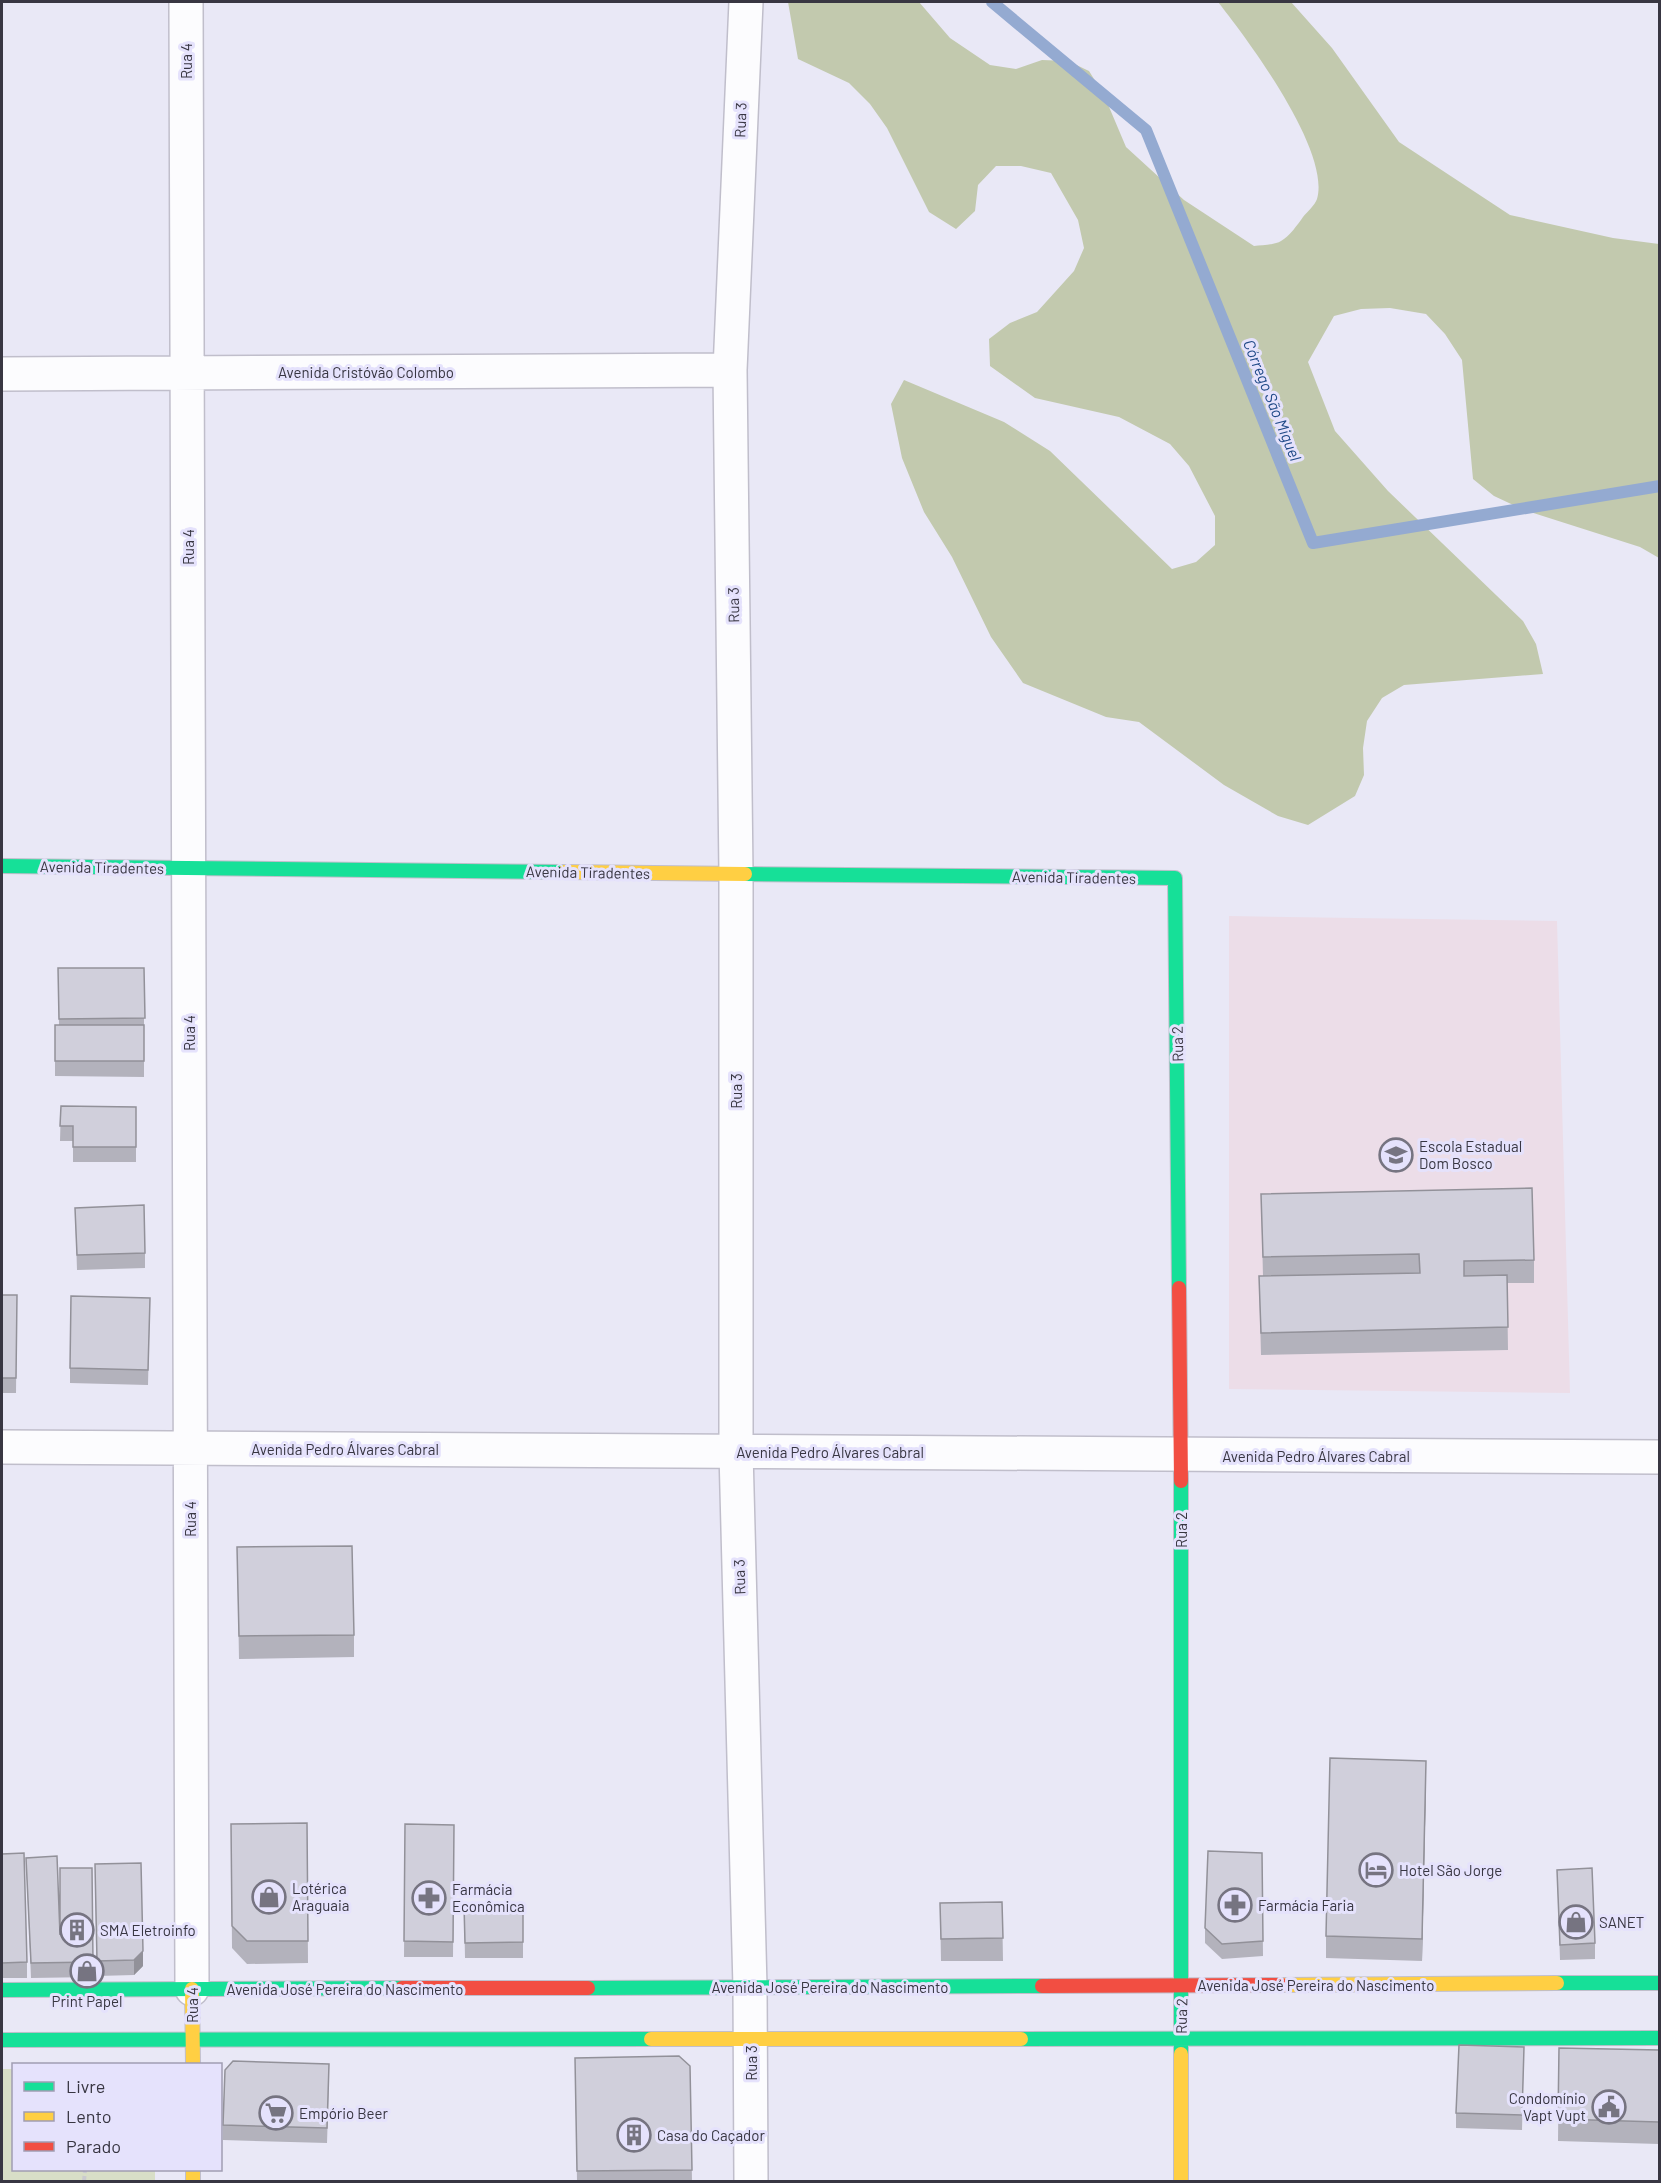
<svg xmlns="http://www.w3.org/2000/svg" width="1661" height="2183" viewBox="0 0 1661 2183" font-family="Barlow,sans-serif">
  <rect width="100%" height="100%" fill="#e9e8f6"/>
  <!-- education -->
  <path fill="#ecdde8" d="M1229 916 1557 921 1570 1393 1229 1389Z"/>
  <!-- green -->
  <path fill="#d8dec7" d="M2 2069H13L14 2170H155V2181H2Z"/>
  <!-- forest -->
  <path fill="#c2c9ae" d="M788 2H919L950 38 990 65 1016 69 1042 60 1068 61 1089 71 1104 95 1126 147 1184 200 1254 246C1262 245 1275 245 1281 241 1289 237 1298 224 1303 217 1307 212 1315 205 1317 199 1331 151 1248 40 1218 2H1291L1332 48 1399 142 1510 215 1613 238 1659 244V558L1640 547 1524 510 1494 496 1473 479 1462 360 1445 334 1426 314 1390 308 1361 309 1334 316 1308 362 1335 431 1388 491 1523 621 1536 644 1543 674 1404 685 1382 698 1367 721 1363 748 1364 775 1355 796 1308 825 1278 816 1224 785 1139 722 1106 717 1023 683 991 637 952 557 924 512 902 458 891 404 904 380 1004 422 1050 451 1172 569 1196 562 1215 545V516L1189 466 1170 444 1119 417 1035 398 990 366 989 339 1010 323 1037 312 1074 271 1084 248 1078 220 1051 173 1021 166H996L978 185 975 211 956 229 929 212 887 128 870 104 849 83 798 59Z"/>
  <g fill="none" stroke-linecap="round" stroke-linejoin="round">
    <!-- stream -->
    <path stroke="#94aad1" stroke-width="12" d="M992 2 1146 130 1313 543 1660 486"/>
    <defs>
      <path id="street" d="M186 2 192 1989
        M746 2 730 370 736 874V1452L750 1987 751 2182
        M2 374 730 370
        M2 1447 1660 1457"/>
      <path id="fast" d="M2 866 564 872
        M745 874 1175 878 1179 1288
        M1181 1481V2054
        M1557 1983H1660
        M588 1988 1042 1986
        M2 1990 402 1988
        M1021 2039 1660 2038
        M2 2040 651 2039"/>
      <path id="slow" d="M564 872 745 874
        M1282 1985 1557 1983
        M192 1989 193 2064
        M651 2039H1021
        M1181 2054V2182
        M193 2170V2182"/>
      <path id="jam" d="M1179 1288 1181 1481
        M1042 1986 1282 1985
        M402 1988H588"/>
    </defs>
    <!-- street casing -->
    <use href="#street" stroke="#c0becb" stroke-width="36"/>
    <!-- fast casing -->
    <use href="#fast" stroke="#c0becb" stroke-width="16"/>
    <!-- slow casing -->
    <use href="#slow" stroke="#c0becb" stroke-width="16"/>
    <!-- jam casing -->
    <use href="#jam" stroke="#c0becb" stroke-width="16"/>
    <!-- path -->
    <path stroke="#cacacf" stroke-width="4" stroke-dasharray="6 3" stroke-linecap="butt" d="M84 2182 85 2170"/>
    <!-- street -->
    <use href="#street" stroke="#fcfcfe" stroke-width="33"/>
    <!-- fast -->
    <use href="#fast" stroke="#16e098" stroke-width="14"/>
    <!-- slow -->
    <use href="#slow" stroke="#ffcf43" stroke-width="14"/>
    <!-- jam -->
    <use href="#jam" stroke="#f24e42" stroke-width="14"/>
  </g>
  <!-- wall -->
  <path fill="#b3b2bc" d="M58 968H144V1077L55 1076V1025H59Z
    M61 1106 136 1107V1162H73V1141H60Z
    M1261 1194 1534 1260V1283H1507L1508 1350 1261 1355 1259 1276H1263Z
    M75 1208 145 1253V1268L77 1270Z
    M2 1295H17L16 1393H2Z
    M150 1298 148 1385 70 1383V1368Z
    M237 1547 354 1635V1657L239 1659Z
    M1426 1783 1422 1961 1326 1958V1936Z
    M307 1823 308 1963 247 1964 232 1948 231 1824Z
    M405 1824 454 1825 453 1957H404Z
    M1262 1853 1263 1956 1222 1959 1205 1943V1928Z
    M2 1854 27 1962V1978H2Z
    M26 1858 60 1935 92 1868 93 1977 31 1978Z
    M1557 1870 1595 1943V1959L1560 1960Z
    M95 1879 143 1966 134 1975 97 1976Z
    M1002 1902 1003 1961H941L940 1903Z
    M523 1904V1958H465L464 1905Z
    M1524 2047 1522 2130 1456 2128V2113Z
    M1559 2048 1659 2050V2144L1558 2141Z
    M575 2058 690 2066 692 2181H577Z
    M329 2079 327 2143 223 2140V2125Z"/>
  <!-- shaded-wall -->
  <path fill="#929199" d="M1426 1761V1783L1422 1961V1939Z
    M143 1951V1966L134 1975V1960Z"/>
  <!-- building -->
  <path fill="#d0cfdb" stroke="#929199" stroke-width="1.5" d="M58 968H144L145 1018 59 1019Z
    M55 1025H144V1061H55Z
    M61 1106 136 1107V1147H73V1126H60Z
    M1532 1188 1534 1260 1464 1261V1276L1507 1275 1508 1327 1261 1333 1259 1276 1420 1273 1419 1254 1263 1257 1261 1194Z
    M144 1205 145 1253 77 1255 75 1208Z
    M2 1295H17L16 1378H2Z
    M71 1296 150 1298 148 1370 70 1368Z
    M352 1546 354 1635 239 1636 237 1547Z
    M1330 1758 1426 1761 1422 1939 1326 1936Z
    M307 1823 308 1941H247L232 1926 231 1824Z
    M405 1824 454 1825 453 1942 404 1941Z
    M1208 1851 1262 1853 1263 1941 1222 1944 1205 1928Z
    M24 1853 27 1962 2 1963V1854Z
    M57 1856 60 1935V1868H92L93 1962 31 1963 26 1858Z
    M141 1863 143 1951 134 1960 97 1961 95 1864Z
    M1592 1868 1595 1943 1560 1945 1557 1870Z
    M1002 1902 1003 1938 941 1939 940 1903Z
    M523 1904V1942L465 1943 464 1905Z
    M1459 2045 1524 2047 1522 2115 1456 2113Z
    M1559 2048 1659 2050V2122L1558 2119Z
    M679 2056 690 2066 692 2170 577 2171 575 2058Z
    M233 2061 329 2064 327 2128 223 2125 225 2070Z"/>
  <!-- icons -->
  <defs>
    <symbol id="school-ring" viewBox="-11 -11 22 22"><circle r="9.5" fill="#e5e2fc" stroke="#767481" stroke-width="1.5"/><path d="M0-5L7-2L0 1L-7-2ZM-4 1L0 2.5L4 1V4Q0 6-4 4Z" fill="#767481"/></symbol>
    <symbol id="hotel-ring" viewBox="-11 -11 22 22"><circle r="9.5" fill="#e5e2fc" stroke="#767481" stroke-width="1.5"/><path d="M-6-4.5h1.5V1H6V5H4.5V3h-9V5H-6ZM-4 0a1.8 1.8 0 1 1 3.6 0ZM.5 0V-2.5h3Q6-2.5 6 0Z" fill="#767481"/></symbol>
    <symbol id="shop-ring" viewBox="-11 -11 22 22"><circle r="9.5" fill="#e5e2fc" stroke="#767481" stroke-width="1.5"/><path d="M-5-2.5h2.3a2.7 3.5 0 0 1 5.4 0H5L5.5 6h-11ZM-1.5-2.5h3a1.5 2.3 0 0 0-3 0Z" fill="#767481"/></symbol>
    <symbol id="pharmacy-ring" viewBox="-11 -11 22 22"><circle r="9.5" fill="#e5e2fc" stroke="#767481" stroke-width="1.5"/><path d="M-2-6h4v4h4v4h-4v4h-4v-4h-4v-4h4Z" fill="#767481"/></symbol>
    <symbol id="building-ring" viewBox="-11 -11 22 22"><circle r="9.5" fill="#e5e2fc" stroke="#767481" stroke-width="1.5"/><path d="M-4-6H4V6H1V3H-1V6H-4ZM-2.5-4.3h1.7v1.8h-1.7ZM.8-4.3h1.7v1.8H.8ZM-2.5-1h1.7V.8h-1.7ZM.8-1h1.7V.8H.8Z" fill="#767481"/></symbol>
    <symbol id="civic-ring" viewBox="-11 -11 22 22"><circle r="9.5" fill="#e5e2fc" stroke="#767481" stroke-width="1.5"/><path d="M-.6-6.5H3V-4.5H.6V-3L4-1V1h2V6H-6V1h2V-1L-.6-3ZM-1.2 2.5V6h2.4V2.5Z" fill="#767481"/></symbol>
    <symbol id="supermarket-ring" viewBox="-11 -11 22 22"><circle r="9.5" fill="#e5e2fc" stroke="#767481" stroke-width="1.5"/><path d="M-6-5.5h2.5l.6 2H6L4.5 2H-2.5L-4.4-4H-6ZM-1.5 3.2a1.3 1.3 0 1 0 .1 0ZM3 3.2a1.3 1.3 0 1 0 .1 0Z" fill="#767481"/></symbol>
  </defs>
  <g fill-rule="evenodd">
    <use href="#school-ring" x="1377" y="1136" width="38" height="38"/>
    <use href="#hotel-ring" x="1357" y="1851" width="38" height="38"/>
    <use href="#shop-ring" x="250" y="1878" width="38" height="38"/>
    <use href="#pharmacy-ring" x="410" y="1879" width="38" height="38"/>
    <use href="#pharmacy-ring" x="1216" y="1886" width="38" height="38"/>
    <use href="#shop-ring" x="1557" y="1903" width="38" height="38"/>
    <use href="#building-ring" x="58" y="1911" width="38" height="38"/>
    <use href="#shop-ring" x="68" y="1952" width="38" height="38"/>
    <use href="#civic-ring" x="1590" y="2088" width="38" height="38"/>
    <use href="#supermarket-ring" x="257" y="2094" width="38" height="38"/>
    <use href="#building-ring" x="615" y="2116" width="38" height="38"/>
  </g>
  <g text-anchor="middle" dominant-baseline="central" stroke-width="6" stroke-linejoin="round" paint-order="stroke">
    <!-- street labels -->
    <g font-size="15" fill="#383642" stroke="#e5e2fc">
      <text transform="translate(186 61) rotate(-90)">Rua 4</text>
      <text transform="translate(740 120) rotate(-88)">Rua 3</text>
      <text x="366" y="372">Avenida Cristóvão Colombo</text>
      <text transform="translate(188 547) rotate(-90)">Rua 4</text>
      <text transform="translate(733 605) rotate(-91)">Rua 3</text>
      <text transform="translate(102 867) rotate(1)">Avenida Tiradentes</text>
      <text transform="translate(588 872) rotate(1)">Avenida Tiradentes</text>
      <text transform="translate(1074 877) rotate(1)">Avenida Tiradentes</text>
      <text transform="translate(189 1033) rotate(-90)">Rua 4</text>
      <text transform="translate(1177 1044) rotate(-91)">Rua 2</text>
      <text transform="translate(736 1091) rotate(-90)">Rua 3</text>
      <text x="345" y="1449">Avenida Pedro Álvares Cabral</text>
      <text x="830" y="1452">Avenida Pedro Álvares Cabral</text>
      <text x="1316" y="1456">Avenida Pedro Álvares Cabral</text>
      <text transform="translate(190 1519) rotate(-90)">Rua 4</text>
      <text transform="translate(1181 1530) rotate(-90)">Rua 2</text>
      <text transform="translate(739 1577) rotate(-92)">Rua 3</text>
      <text x="1316" y="1985">Avenida José Pereira do Nascimento</text>
      <text x="830" y="1987">Avenida José Pereira do Nascimento</text>
      <text x="345" y="1989">Avenida José Pereira do Nascimento</text>
      <text transform="translate(192 2005) rotate(-90)">Rua 4</text>
      <text transform="translate(1181 2016) rotate(-89)">Rua 2</text>
      <text transform="translate(751 2063) rotate(-90)">Rua 3</text>
    </g>
    <!-- poi labels -->
    <g font-size="15" fill="#383642" stroke="#e5e2fc" text-anchor="start">
      <text x="1419" y="1146">Escola Estadual<tspan x="1419" dy="17">Dom Bosco</tspan></text>
      <text x="1399" y="1870">Hotel São Jorge</text>
      <text x="292" y="1888">Lotérica<tspan x="292" dy="17">Araguaia</tspan></text>
      <text x="452" y="1889">Farmácia<tspan x="452" dy="17">Econômica</tspan></text>
      <text x="1258" y="1905">Farmácia Faria</text>
      <text x="1599" y="1922">SANET</text>
      <text x="100" y="1930">SMA Eletroinfo</text>
      <text x="87" y="2001" text-anchor="middle">Print Papel</text>
      <text x="1586" y="2098" text-anchor="end">Condomínio<tspan x="1586" dy="17">Vapt Vupt</tspan></text>
      <text x="299" y="2113">Empório Beer</text>
      <text x="657" y="2135">Casa do Caçador</text>
    </g>
    <!-- water labels -->
    <g font-size="16" font-style="italic" fill="#204a87" stroke="#e5e2fc">
      <text transform="translate(1273 400) rotate(68)">Córrego São Miguel</text>
    </g>
  </g>
  <!-- border -->
  <rect width="1661" height="2183" fill="none" stroke="#383642" stroke-width="6"/>
  <!-- legend -->
  <rect x="12" y="2063" width="210" height="108" fill="#e5e2fc" stroke="#a09db2" stroke-width="1.5"/>
  <rect x="24" y="2082" width="30" height="9" fill="#16e098" stroke="#a09db2" stroke-width="1.5"/>
  <text x="66" y="2093" font-size="18" fill="#383642">Livre</text>
  <rect x="24" y="2112" width="30" height="9" fill="#ffcf43" stroke="#a09db2" stroke-width="1.5"/>
  <text x="66" y="2123" font-size="18" fill="#383642">Lento</text>
  <rect x="24" y="2142" width="30" height="9" fill="#f24e42" stroke="#a09db2" stroke-width="1.5"/>
  <text x="66" y="2153" font-size="18" fill="#383642">Parado</text>
</svg>
